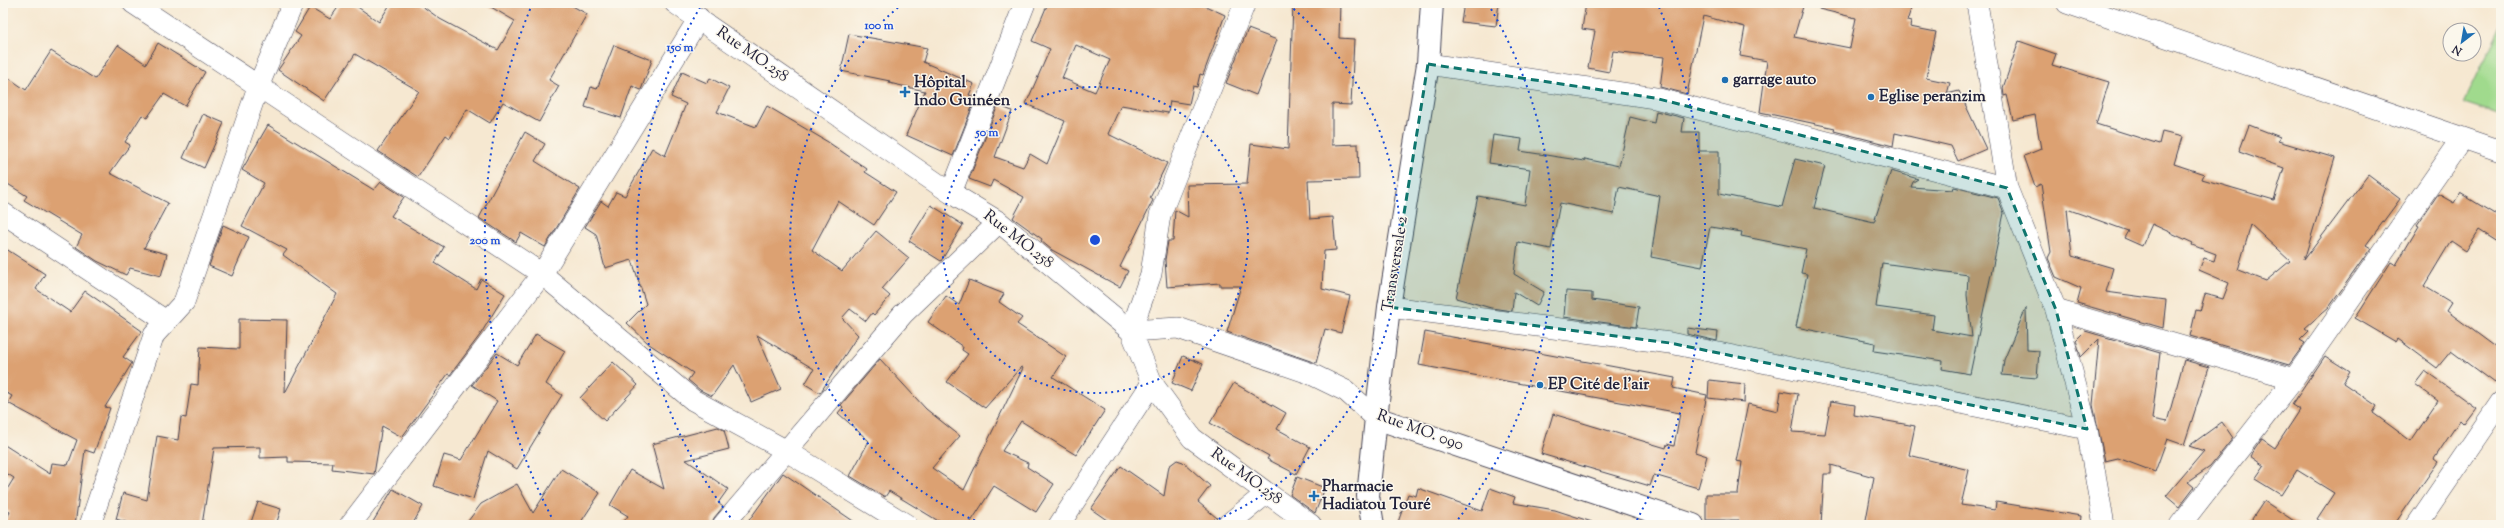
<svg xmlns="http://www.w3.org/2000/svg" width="2504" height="528" viewBox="0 0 2504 528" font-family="'Sorts Mill Goudy',serif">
  <rect width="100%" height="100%" fill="#fbf7ec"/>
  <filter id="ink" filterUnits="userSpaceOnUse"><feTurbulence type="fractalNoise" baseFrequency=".025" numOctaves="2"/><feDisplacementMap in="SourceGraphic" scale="8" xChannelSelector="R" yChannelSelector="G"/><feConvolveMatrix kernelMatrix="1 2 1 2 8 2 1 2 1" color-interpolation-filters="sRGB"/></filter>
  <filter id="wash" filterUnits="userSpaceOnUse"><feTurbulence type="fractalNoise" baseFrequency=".012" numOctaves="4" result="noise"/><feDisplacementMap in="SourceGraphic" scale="16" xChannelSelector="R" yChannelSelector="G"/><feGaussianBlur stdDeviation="0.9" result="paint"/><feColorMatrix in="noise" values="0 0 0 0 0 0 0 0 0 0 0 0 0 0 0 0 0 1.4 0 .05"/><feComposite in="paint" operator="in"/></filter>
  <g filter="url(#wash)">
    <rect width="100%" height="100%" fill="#f6e8d1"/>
    <!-- green -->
    <path fill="#a0da8d" stroke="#617e64" d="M2501 25V115L2464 103Z"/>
    <g id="blocks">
      <!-- building -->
      <path fill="#dca172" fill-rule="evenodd" d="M341 3H352L379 22 391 3H418L440 19 498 50 515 21 484 3H567L587 14 549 80 559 86 539 122 503 102 490 123 467 109 450 138 446 135 418 177 378 151 419 91 355 54 324 101 278 70 301 36 295 32 310 7 330 19Z
        M1048 3H1199L1225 15 1203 75 1200 74 1197 87 1193 86 1189 104 1170 101 1168 113 1121 105 1108 134 1167 163 1150 198 1153 200 1120 267 1128 271 1120 287 1052 250 1041 241 1042 239 1013 218 1024 197 993 180 990 187 969 179 998 105 1012 111 995 157 1023 167 1030 154 1047 164 1065 121 1026 104 1050 49 1032 41ZM1076 45 1110 60 1095 92 1062 78Z
        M1293 3H1340L1339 38 1354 39 1351 105 1332 104V145L1358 144 1359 179 1308 180 1310 219 1333 217 1336 250 1324 251 1322 289 1350 296 1341 333 1325 329 1316 363 1227 332 1241 286H1220V283L1167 287 1165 260 1168 241H1173L1175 210 1188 217 1187 185 1247 184 1251 144 1288 149Z
        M1464 3H1499L1496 26 1461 22Z
        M1586 3H1804L1794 37 1850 48 1856 18 1819 9 1820 3H1913L1907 21 1911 22 1910 27 1936 32 1926 78 1950 83 1947 94 1959 91 1986 149 1958 161 1951 146 1895 133 1893 146 1834 131 1835 128 1760 112 1767 61 1740 56 1745 27 1703 16 1687 94 1660 87 1664 57 1613 51 1609 72 1588 68 1595 31 1582 29Z
        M1248 29 1277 40 1256 95 1226 83Z
        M849 34 927 48 923 62 974 84 969 95 976 97 953 156 906 135 925 91 889 83 890 81 841 71Z
        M2019 41 2056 54 2052 65 2109 82 2096 124 2159 144 2162 132 2182 137 2174 164 2204 174 2202 179 2274 200 2284 168 2239 152 2249 125 2280 137 2278 141 2335 158 2304 260 2368 175 2400 199 2366 245 2371 248 2330 306 2305 328 2309 331 2300 340 2305 343 2289 365 2190 336 2196 310 2200 311 2205 294 2223 299 2229 283 2199 270 2204 258 2214 261 2216 254 2192 245 2193 243 2152 224 2142 246 2124 238 2128 231 2067 209 2072 256 2113 268 2106 292 2166 300 2163 328 2077 303 2081 288 2056 277 2048 258 2051 252 2041 184 2035 187 2024 156 2041 149 2035 115 2013 120 2007 95 2004 96 2003 88ZM2251 225 2290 261 2266 281 2238 270Z
        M158 43 205 72 185 106 164 94 147 118 142 115 125 142 130 145 110 173 168 203 144 248 167 254 161 276 130 268 126 275 97 261 76 247 82 235 24 200 27 196 3 181V74L26 90 51 51 95 79 118 45 146 64Z
        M614 45 652 60 641 90 632 86 621 118 585 107 591 87 597 89Z
        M682 72 707 83 710 78 729 88 717 112 756 127 767 106 828 142 867 169 865 172 896 192 874 225 838 201 812 250 842 271 876 231 909 258 882 289 890 296 874 315 872 313 866 321 850 309 842 318 858 335 820 393 805 384 814 369 757 335 781 389 751 402 734 365 712 396 700 390 688 380 693 373 649 344 627 323 646 304 632 260 605 268 596 234 585 227 601 201 608 206 616 192 625 196 652 148 665 156 686 104 671 97Z
        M1656 111 1684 118 1682 132H1699V151H1719V194L1782 207 1795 159 1825 166 1814 208 1874 222 1891 171 1918 179 1913 182 1911 187 1953 190 1954 187 1998 198 2004 213 1970 374 1942 369 1943 361 1874 351 1875 343 1796 327 1807 274 1801 273 1806 249 1741 236 1742 232 1710 227 1702 267 1651 257 1660 196 1619 187 1614 214 1560 203 1551 249 1518 242 1514 274 1544 292 1537 306 1514 292 1512 311 1491 308 1456 298 1478 196 1525 205 1530 169 1489 163 1493 135 1522 139 1520 151 1584 161 1585 159 1619 166 1630 117 1654 123ZM1882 263 1968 275 1967 295 1972 337 1932 330 1934 315 1876 307Z
        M203 114 224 123 204 168 183 158Z
        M268 125 374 190 381 182 404 197 391 216 444 247 435 263 476 289 481 279 505 294 480 335 450 375 448 374 402 437 382 426 374 474 332 469 333 463 288 462V457L260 458V447L214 448 202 525H135L116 519 123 493 147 500 157 436 178 440 181 417 186 418 191 384 198 385 200 347 239 349V319L287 320 285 393 337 294 283 255 287 250 242 226 264 183 242 170Z
        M525 132 545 144 535 161 580 189 545 247 521 233 516 242 479 218Z
        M2460 193 2501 218V244L2479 230 2466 251 2451 241 2424 286 2452 303 2447 311 2501 351V373L2494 383 2451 351 2437 368 2398 339 2396 342 2355 318 2391 262 2396 265 2419 226 2417 225 2438 194 2454 203Z
        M931 205 963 225 941 261 909 241Z
        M223 225 249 237 232 276 209 266Z
        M3 247 45 274 36 289 70 312 85 291 142 331 123 357 132 363 105 407 110 408 94 453 85 450 75 525H3L10 512 3 508V496L14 478 3 471V444L50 474 52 463 68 465 77 440 8 403 12 396 3 391Z
        M969 280 1004 294 999 302 1022 318 1017 324 1066 357 1053 377 1105 410 1076 455 1021 421 1002 451 1028 463 1027 467 1054 484 1036 512 994 486 969 525H945L889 491 885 497 850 476 869 441 838 413 843 407 841 405 880 359 926 409 960 436 932 468 964 490 1023 368 1021 367 985 408 947 382 968 354 962 350 963 347 928 322 946 296 959 305Z
        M1566 291 1592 293V300L1639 307 1636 327 1564 317Z
        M2026 308 2027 350 2039 351 2037 378 2002 375 2004 360Z
        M1687 328 1718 332 1717 341 1687 334Z
        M2085 331 2160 353 2152 419 2167 422 2184 360 2209 367 2184 445 2167 439 2155 472 2118 458 2105 461 2093 405 2099 339 2081 357 2076 340Z
        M1425 332 1675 378 1673 388 1707 395 1695 452 1707 456 1698 488 1654 475 1650 486 1541 454 1553 414 1666 448 1667 444 1674 446 1680 413 1419 365Z
        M536 334 565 351 546 384 562 395 517 469 488 451 473 499 434 486 444 455 461 460 497 401 472 385 497 353 517 365Z
        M1183 356 1203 364 1191 391 1172 383Z
        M2325 356 2350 372 2343 383 2377 406 2373 413 2411 441 2438 401 2415 384 2425 371 2476 408 2464 424 2460 420 2434 459 2438 462 2394 525H2327L2317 519 2334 493 2297 470 2281 495 2255 479 2264 466 2250 456 2262 439 2275 448 2300 410 2292 405Z
        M613 362 638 385 605 421 580 398Z
        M1709 380 1745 384 1744 402 1708 398Z
        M1234 383 1286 413 1277 429 1310 447 1296 474 1267 459 1269 456 1210 423Z
        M1781 391 1798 394 1792 432 1825 434 1831 401 1855 405 1854 415 1915 426 1909 455 1969 470 1961 505 1995 510 1996 502 2081 516 2080 525H1865L1874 477 1831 465V474H1824L1821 525H1739V520H1706V494H1738L1742 462 1736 461 1748 404 1778 411Z
        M2222 422 2233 438 2210 467 2188 482 2194 487 2179 507 2166 496 2204 451 2189 446Z
        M718 427 724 430 729 449 686 460 728 489 718 503 723 507 714 518 711 525H621L628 516 610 505 630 470 664 489 652 444Z
        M1177 460 1183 462 1210 486 1198 502 1217 518 1215 525H1114L1091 509 1121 466 1164 496 1169 466Z
        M561 469 600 493 579 525H465L481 504 517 484 533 513Z
        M783 473 859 525H739L743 520 747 523Z
        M1297 477 1325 488 1315 513 1290 495Z
        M1418 488 1482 511 1490 488 1515 497 1513 503 1555 510 1592 522 1591 525H1397L1408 494 1416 496Z
        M393 489 423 506 412 525H371Z
        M2264 501 2300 525H2248Z
        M258 502 281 509 276 525H250Z"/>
    </g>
  </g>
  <g filter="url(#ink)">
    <use href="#blocks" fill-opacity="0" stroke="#424052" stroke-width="1"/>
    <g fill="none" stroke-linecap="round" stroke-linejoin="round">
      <defs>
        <path id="minor" d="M133 3 542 274 693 400 785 450 907 525
          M675 3 951 193 999 222 1131 331 1152 383 1192 438 1311 525
          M1245 3 1160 215 1151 274 1131 331 1178 328 1309 373 1346 391 1376 418
          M1977 3 2007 188 2056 310 2087 429 2104 525
          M2067 3 2501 151
          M1428 64 1655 98 2007 188
          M951 193 1025 3
          M3 213 166 321
          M1389 307 1670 343 2087 429
          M2056 310 2294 379
          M90 525 154 335 184 302 258 87 293 3
          M350 525 542 274 699 18
          M723 525 903 314 999 222
          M1059 525 1152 383
          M1227 525 1267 493
          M2180 525 2294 379 2462 139
          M2417 525 2501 402"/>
        <path id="tertiary" d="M1376 418 1693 525"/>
        <path id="secondary" d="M1373 525 1368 496 1376 418 1389 307 1428 64 1432 3"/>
      </defs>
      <!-- minor casing -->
      <use href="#minor" stroke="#424052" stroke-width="22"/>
      <!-- tertiary casing -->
      <use href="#tertiary" stroke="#424052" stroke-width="24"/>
      <!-- secondary casing -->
      <use href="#secondary" stroke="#424052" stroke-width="24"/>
      <!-- minor -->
      <use href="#minor" stroke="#fff" stroke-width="21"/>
      <!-- tertiary -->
      <use href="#tertiary" stroke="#fff" stroke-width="22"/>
      <!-- secondary -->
      <use href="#secondary" stroke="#fff" stroke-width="22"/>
    </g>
  </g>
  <!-- marked area -->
  <path fill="#0f766e" fill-opacity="0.2" stroke="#0f766e" stroke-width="3" stroke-dasharray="8 5" stroke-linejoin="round" d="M1428 64 1655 98 2007 188 2056 310 2087 429 1670 343 1389 307Z"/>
  <!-- distance rings -->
  <g fill="none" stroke="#1d4ed8" stroke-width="2" stroke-dasharray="2 4">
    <circle cx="1095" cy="240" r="153"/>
    <path d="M986 525A305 305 0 0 1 901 5M1289 5A305 305 0 0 1 1204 525"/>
    <path d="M734 522A458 458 0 0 1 702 4M1488 4A458 458 0 0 1 1456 522"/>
    <path d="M554 522A610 610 0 0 1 531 7M1659 7A610 610 0 0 1 1636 522"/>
  </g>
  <!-- markers -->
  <g fill="#1f6fb2" stroke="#fbf7ec" stroke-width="1.5">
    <circle cx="1725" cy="80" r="4"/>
    <path d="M903 86h4v4h4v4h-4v4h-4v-4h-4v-4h4z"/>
    <circle cx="1871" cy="97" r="4"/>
    <circle cx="1540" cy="385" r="4"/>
    <path d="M1312 490h4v4h4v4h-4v4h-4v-4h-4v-4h4z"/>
  </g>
  <g text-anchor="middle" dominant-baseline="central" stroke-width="3" stroke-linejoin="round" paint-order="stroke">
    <!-- street labels -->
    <g font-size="16" fill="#22223b" stroke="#fbf7ec">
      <text transform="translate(752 55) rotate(35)">Rue MO.258</text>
      <text transform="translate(1018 240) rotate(38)">Rue MO.258</text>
      <text transform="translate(1396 264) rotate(-81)">Transversale 2</text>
      <text transform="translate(1420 431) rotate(20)">Rue MO. 090</text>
      <text transform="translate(1246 477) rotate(36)">Rue MO.258</text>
    </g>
    <!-- poi labels -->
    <g font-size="16" font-weight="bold" fill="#22223b" stroke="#fbf7ec" text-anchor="start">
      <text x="1733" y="80">garrage auto</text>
      <text x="914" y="83">Hôpital<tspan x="914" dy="18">Indo Guinéen</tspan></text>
      <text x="1879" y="97">Eglise peranzim</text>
      <text x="1548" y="385">EP Cité de l'air</text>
      <text x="1322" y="487">Pharmacie<tspan x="1322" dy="18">Hadiatou Touré</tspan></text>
    </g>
  </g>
  <circle cx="1095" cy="240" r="6" fill="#1d4ed8" stroke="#fbf7ec" stroke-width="2"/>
  <g font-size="12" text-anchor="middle" font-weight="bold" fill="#1d4ed8" stroke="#fbf7ec" stroke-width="3" stroke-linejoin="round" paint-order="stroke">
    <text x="879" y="29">100 m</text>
    <text x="680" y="51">150 m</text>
    <text x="987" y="136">50 m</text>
    <text x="485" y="244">200 m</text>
  </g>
  <!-- margin -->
  <rect width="2504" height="528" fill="none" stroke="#fbf7ec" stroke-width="16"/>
  <!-- north arrow -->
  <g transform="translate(2462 42) rotate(211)"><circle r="19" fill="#fbf7ec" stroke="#a4a2a5"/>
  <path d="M0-3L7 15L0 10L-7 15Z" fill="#1f6fb2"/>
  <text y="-6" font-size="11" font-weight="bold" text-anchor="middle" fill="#22223b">N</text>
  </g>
</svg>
